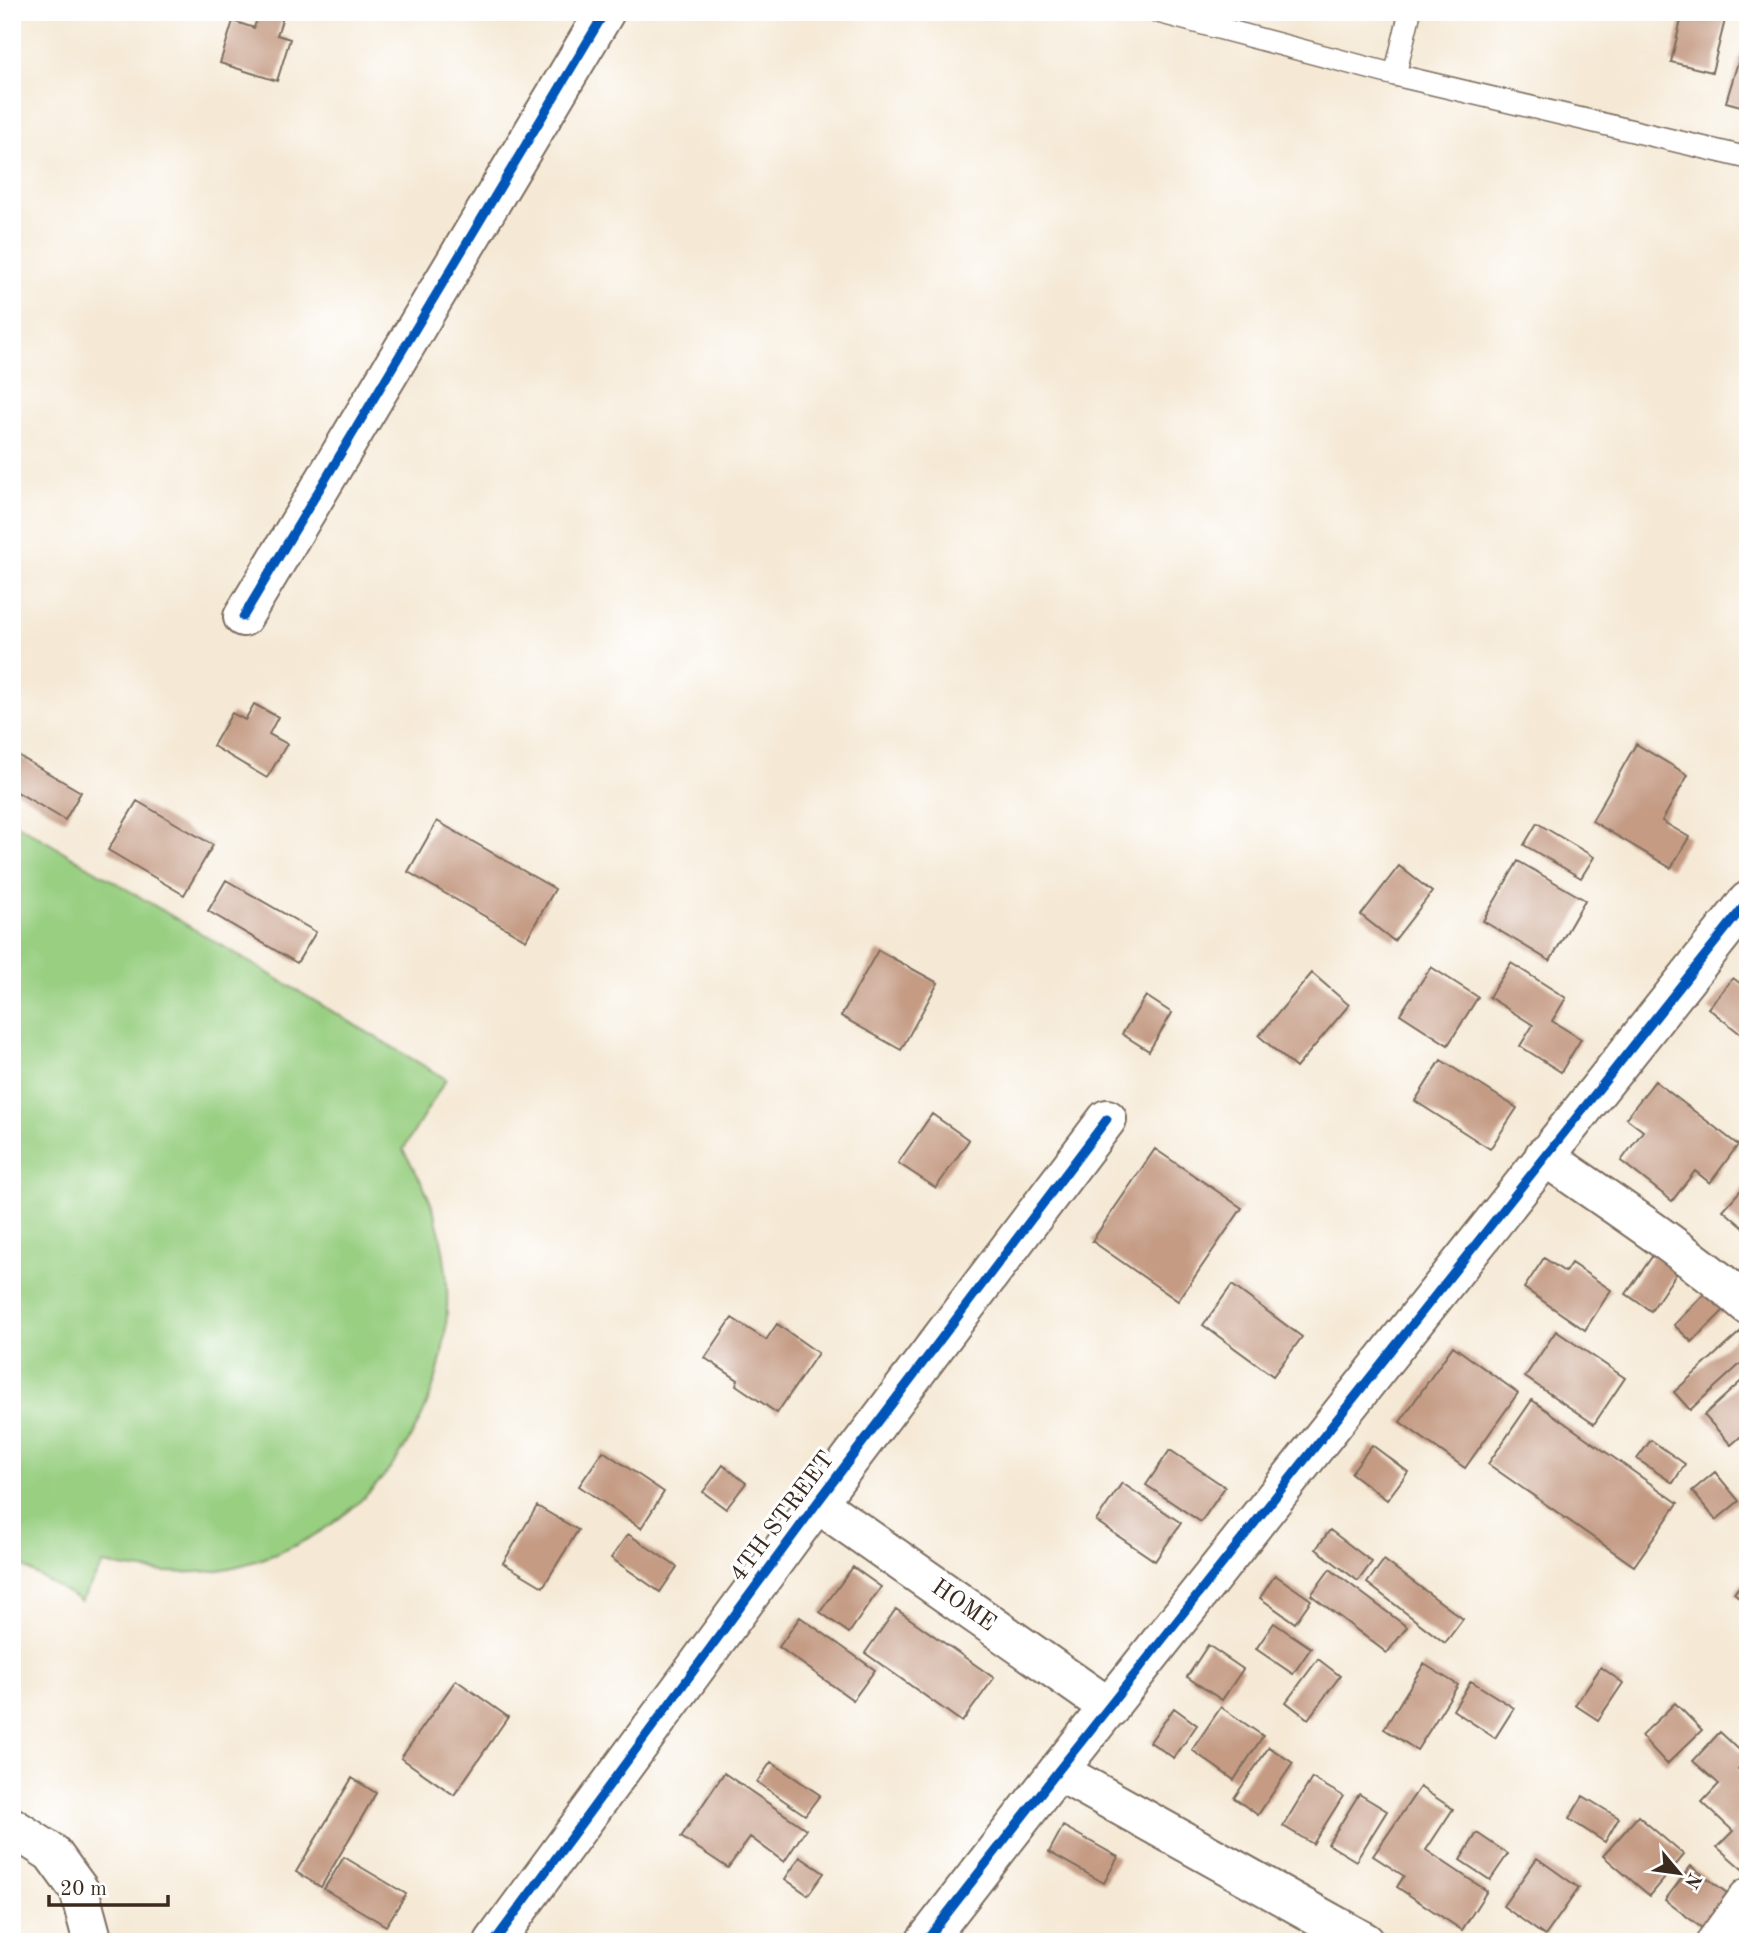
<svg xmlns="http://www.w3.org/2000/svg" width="1760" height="1954" viewBox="0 0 1760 1954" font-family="'Old Standard TT',serif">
  <rect width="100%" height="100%" fill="#fff"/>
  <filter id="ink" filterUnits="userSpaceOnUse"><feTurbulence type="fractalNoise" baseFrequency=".0143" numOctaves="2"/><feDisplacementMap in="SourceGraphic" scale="14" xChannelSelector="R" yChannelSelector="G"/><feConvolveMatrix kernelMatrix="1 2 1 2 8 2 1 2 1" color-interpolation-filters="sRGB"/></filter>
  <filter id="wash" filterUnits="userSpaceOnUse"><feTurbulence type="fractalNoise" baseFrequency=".00686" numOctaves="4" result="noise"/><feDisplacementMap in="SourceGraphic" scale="28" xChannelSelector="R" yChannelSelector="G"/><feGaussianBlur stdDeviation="1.57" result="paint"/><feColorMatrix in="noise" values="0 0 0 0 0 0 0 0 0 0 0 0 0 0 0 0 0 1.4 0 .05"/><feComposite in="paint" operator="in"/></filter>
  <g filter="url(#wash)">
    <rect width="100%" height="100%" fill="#f5e9d5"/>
    <!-- green -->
    <path fill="#98cf81" stroke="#6a7c50" stroke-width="2" d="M12 821 446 1079 403 1150C415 1170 427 1190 434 1212 477 1351 413 1499 276 1554 252 1563 225 1571 198 1572 166 1574 135 1570 103 1564L81 1601 12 1560Z"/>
    <g id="blocks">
      <!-- building -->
      <path fill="#c59b84" d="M259 12 283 17 277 35 290 39 277 81 220 63 233 21 254 28Z
        M1683 12H1727L1712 72 1671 62Z
        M1747 32H1748V108L1726 102Z
        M254 704 278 717 269 734 287 744 267 778 213 746 232 713 245 720Z
        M1636 744 1688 775 1662 821 1689 837 1671 868 1592 821Z
        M12 752 81 792 65 820 12 789Z
        M137 801 213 845 184 895 108 850Z
        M437 821 555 889 526 940 408 872Z
        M1537 823 1594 857 1581 878 1524 845Z
        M1518 861 1585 900 1550 961 1483 921Z
        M1399 866 1432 892 1394 941 1361 915Z
        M226 880 316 932 297 963 208 911Z
        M878 950 938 983 901 1050 841 1016Z
        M1511 963 1566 998 1552 1021 1581 1039 1561 1072 1520 1046 1533 1025 1489 997Z
        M1431 967 1478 997 1448 1045 1400 1014Z
        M1312 973 1349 1005 1296 1068 1259 1036Z
        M1733 978 1748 989V1040L1708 1008Z
        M1146 996 1172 1013 1149 1051 1122 1034Z
        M1441 1060 1517 1108 1490 1149 1415 1101Z
        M1655 1081 1738 1145 1710 1183 1695 1171 1672 1201 1621 1161 1643 1131 1626 1118Z
        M932 1114 969 1140 936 1188 898 1163Z
        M1155 1149 1242 1208 1178 1301 1092 1241Z
        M1748 1182V1225L1745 1229 1723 1210Z
        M1656 1251 1680 1268 1651 1311 1626 1294Z
        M1544 1258 1565 1272 1571 1263 1611 1290 1585 1330 1524 1288Z
        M1232 1285 1302 1337 1273 1376 1203 1325Z
        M1711 1287 1729 1305 1692 1342 1674 1325Z
        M732 1318 766 1340 777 1324 818 1353 777 1413 736 1385 738 1380 705 1358Z
        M1556 1331 1625 1378 1594 1424 1525 1377Z
        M1740 1332 1748 1340V1357L1690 1410 1674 1392Z
        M1453 1346 1518 1393 1465 1468 1400 1422Z
        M1748 1375V1430L1731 1445 1704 1415Z
        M1532 1400 1678 1503 1634 1566 1488 1464Z
        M1651 1440 1685 1464 1673 1483 1637 1459Z
        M1372 1445 1408 1472 1387 1500 1351 1473Z
        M1170 1450 1225 1487 1201 1522 1146 1485Z
        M603 1451 664 1492 641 1528 579 1486Z
        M723 1465 746 1483 726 1509 703 1492Z
        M1715 1472 1739 1501 1716 1520 1692 1491Z
        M1122 1483 1181 1523 1155 1561 1096 1521Z
        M537 1506 578 1530 543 1587 503 1563Z
        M1330 1530 1372 1562 1358 1581 1316 1549Z
        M628 1534 677 1567 660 1592 611 1558Z
        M1384 1560 1463 1619 1445 1643 1367 1583Z
        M853 1567 881 1587 849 1633 820 1612Z
        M1330 1569 1407 1627 1387 1653 1311 1595Z
        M1275 1575 1311 1600 1295 1623 1260 1598Z
        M1748 1576V1605L1734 1593Z
        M896 1609 994 1678 962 1722 865 1653Z
        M800 1617 875 1670 853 1700 779 1647Z
        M1274 1623 1311 1648 1293 1674 1256 1649Z
        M1208 1645 1243 1669 1222 1700 1187 1677Z
        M1318 1659 1340 1676 1308 1719 1286 1702Z
        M1424 1664 1458 1685 1417 1750 1384 1729Z
        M1601 1667 1623 1683 1598 1720 1575 1705Z
        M456 1680 508 1717 454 1795 401 1758Z
        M1471 1681 1514 1708 1495 1738 1453 1710Z
        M1675 1703 1702 1730 1667 1764 1641 1736Z
        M1221 1707 1263 1736 1234 1780 1192 1750Z
        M1174 1708 1197 1725 1174 1758 1150 1742Z
        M1720 1732 1748 1758 1738 1769 1748 1778V1863L1742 1869 1717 1847 1733 1831 1702 1802 1719 1784 1693 1761Z
        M1269 1747 1293 1763 1258 1815 1234 1798Z
        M771 1762 820 1795 805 1815 757 1782Z
        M724 1773 806 1829 784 1862 750 1837 728 1868 681 1837Z
        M352 1778 376 1793 321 1887 296 1872Z
        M1312 1778 1343 1796 1313 1844 1283 1826Z
        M1420 1787 1453 1809 1426 1850 1487 1891 1462 1930 1397 1887 1404 1876 1373 1856Z
        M1359 1794 1387 1811 1356 1861 1328 1844Z
        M1583 1796 1619 1818 1605 1842 1569 1819Z
        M1638 1816 1684 1855 1650 1896 1603 1856Z
        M1063 1826 1118 1857 1104 1883 1049 1852Z
        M1477 1833 1508 1854 1490 1880 1460 1860Z
        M344 1857 406 1894 386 1926 324 1889Z
        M800 1857 824 1873 808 1895 785 1879Z
        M1537 1858 1579 1888 1545 1936 1503 1906Z
        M1691 1866 1727 1893 1702 1928 1665 1900Z"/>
    </g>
  </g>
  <g filter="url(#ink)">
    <use href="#blocks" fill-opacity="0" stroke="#7c6d5e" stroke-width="2"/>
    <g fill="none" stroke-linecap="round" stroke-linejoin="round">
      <defs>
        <path id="lane" d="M1158 12 1395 75 1748 158
          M1395 75 1410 12"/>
        <path id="street" d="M243 617 605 12
          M1544 1156C1613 1204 1684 1250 1748 1305
          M817 1503 1110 1708
          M1058 1771 1365 1942
          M12 1827 52 1853 79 1890 93 1942
          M494 1942 817 1503 1107 1119
          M925 1942 1058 1771 1748 901
          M1716 1942 1748 1898"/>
      </defs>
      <!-- lane casing -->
      <use href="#lane" stroke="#7c6d5e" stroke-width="24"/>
      <!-- street casing -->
      <use href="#street" stroke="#7c6d5e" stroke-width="42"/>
      <!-- lane -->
      <use href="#lane" stroke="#fff" stroke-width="21"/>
      <!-- street -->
      <use href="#street" stroke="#fff" stroke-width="38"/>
      <defs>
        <path id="cycleway" d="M243 617 605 12
          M494 1942 817 1503 1107 1119
          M925 1942 1058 1771 1748 901"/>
      </defs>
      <!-- cycleway casing -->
      <use href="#cycleway" stroke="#fff" stroke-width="13"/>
      <!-- cycleway -->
      <use href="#cycleway" stroke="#0057b8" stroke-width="9"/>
    </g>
  </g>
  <g text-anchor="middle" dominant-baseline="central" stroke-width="6" stroke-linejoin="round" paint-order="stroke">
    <!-- street labels -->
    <g font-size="24" fill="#3b2a1e" stroke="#fff">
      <text transform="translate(783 1517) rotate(-53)">4TH STREET</text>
      <text transform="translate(963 1606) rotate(35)">HOME</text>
    </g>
  </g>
  <!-- margin -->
  <rect width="1760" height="1954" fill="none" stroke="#fff" stroke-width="42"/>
  <!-- north arrow -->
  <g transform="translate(1679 1873) rotate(119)" stroke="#ffffff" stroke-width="5" paint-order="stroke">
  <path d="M0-5L12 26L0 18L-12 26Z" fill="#3b2a1e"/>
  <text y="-10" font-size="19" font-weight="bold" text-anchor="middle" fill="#3b2a1e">N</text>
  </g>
  <!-- scale -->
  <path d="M49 1895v10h119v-10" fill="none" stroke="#3b2a1e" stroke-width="3.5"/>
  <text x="60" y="1895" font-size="21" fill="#3b2a1e" stroke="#ffffff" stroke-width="5" paint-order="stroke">20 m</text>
</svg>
